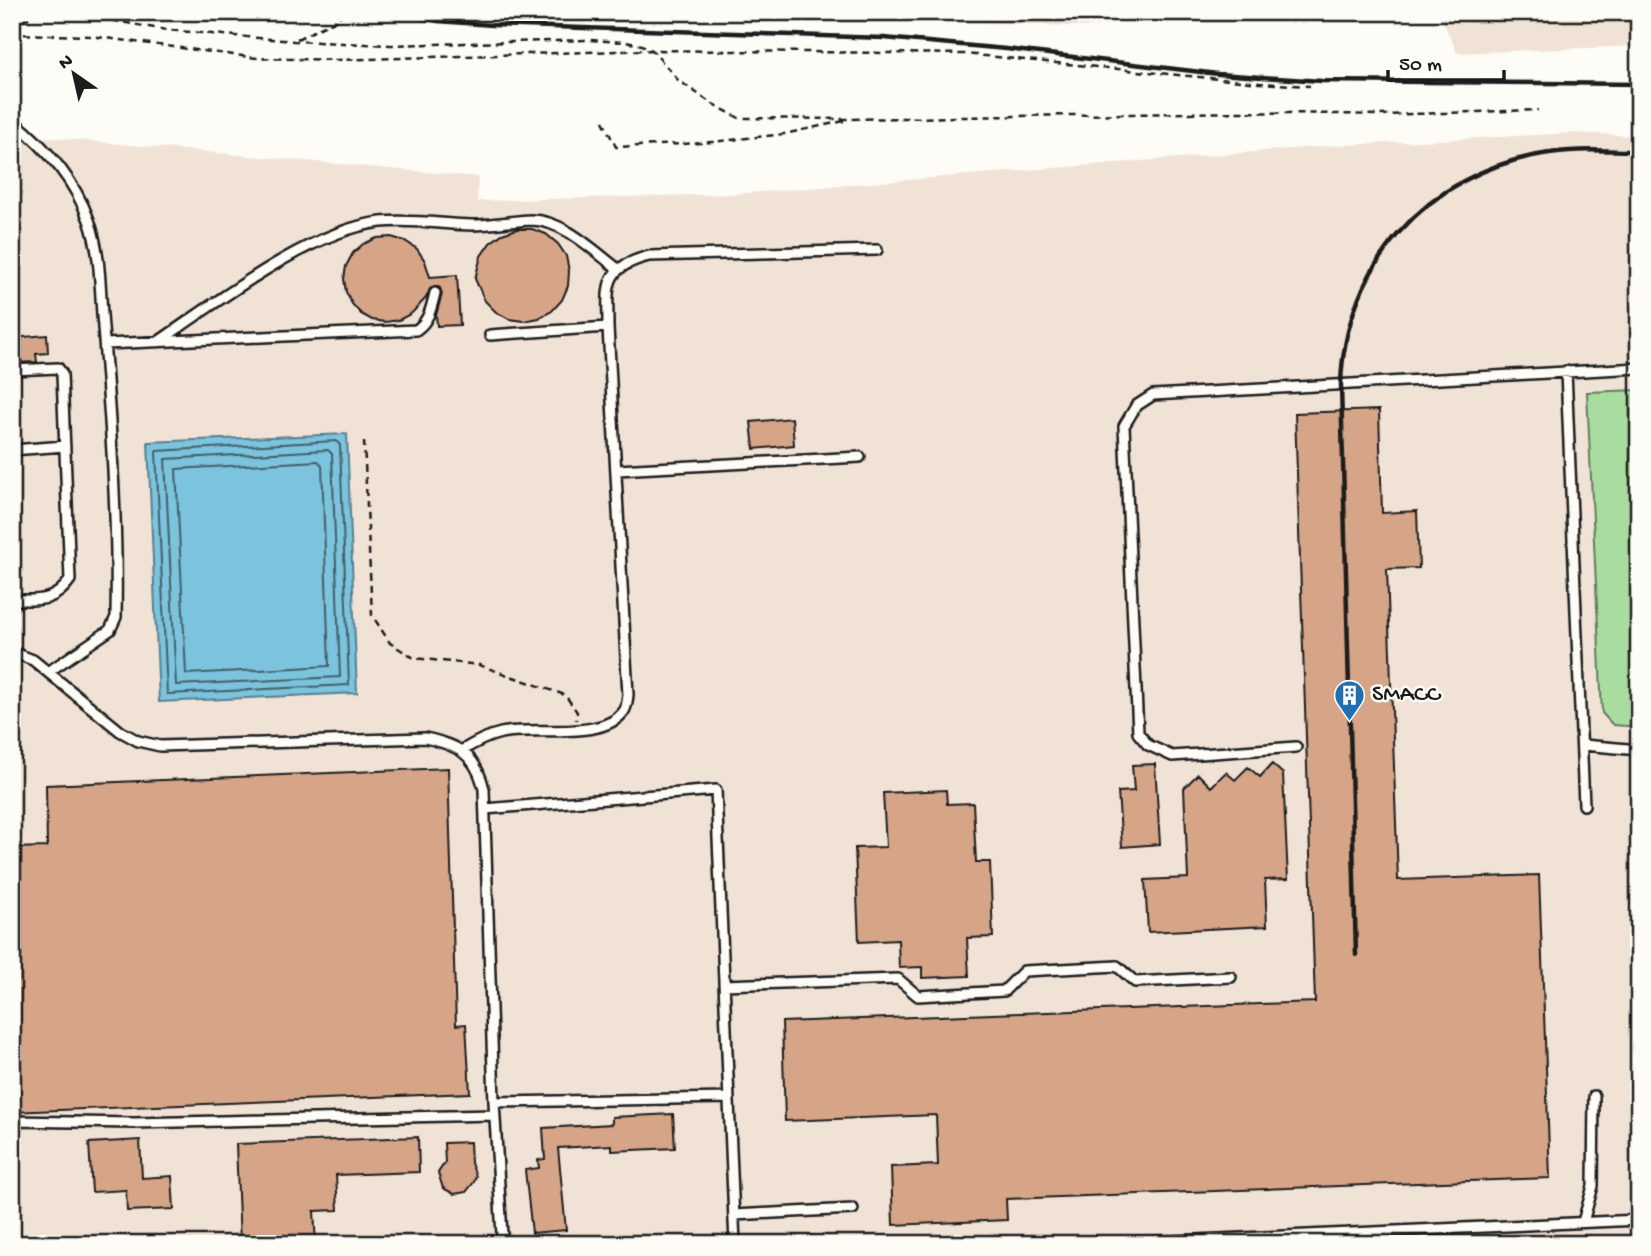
<svg xmlns="http://www.w3.org/2000/svg" width="1651" height="1256" viewBox="0 0 1651 1256" font-family="'Gochi Hand',sans-serif">
  <rect width="100%" height="100%" fill="#fdfcf7"/>
  <filter id="ink" filterUnits="userSpaceOnUse"><feTurbulence type="fractalNoise" baseFrequency=".0143" numOctaves="2"/><feDisplacementMap in="SourceGraphic" scale="14" xChannelSelector="R" yChannelSelector="G"/><feConvolveMatrix kernelMatrix="1 2 1 2 8 2 1 2 1" color-interpolation-filters="sRGB"/></filter>
  <g filter="url(#ink)">
    <!-- built -->
    <path fill="#f1e2d6" d="M770 12H1180L1088 27Z
      M1439 12H1639V46L1457 53Z
      M1573 133 1639 136V1242L12 1244V134L478 177 477 201 734 194 1327 146Z"/>
    <!-- green -->
    <path fill="#a9dda0" stroke="#627c5e" stroke-width="2" d="M1639 390V727L1613 725 1602 713 1587 392Z"/>
    <!-- water -->
    <path fill="#7cc3dd" stroke="#568090" stroke-width="2" d="M347 434 357 693 159 702 148 442Z"/>
    <g fill="none" stroke-linecap="round" stroke-linejoin="round">
      <!-- shore -->
      <path stroke="#425f69" stroke-width="2" d="M336 441 340 445 349 685 167 694 156 451Z
        M328 450 332 454 340 677 176 685 165 459Z
        M318 461 322 465 329 666 186 674 176 469Z"/>
    </g>
    <!-- building -->
    <path fill="#d6a588" stroke="#1c1c1c" stroke-width="2" d="M517 229H532L546 234 558 244 566 256 569 271 568 286 562 300 552 311 539 318 524 321 509 319 496 312 485 301 475 279 481 256 490 243 502 234Z
      M391 237 405 241 417 249 425 261 430 277 457 275 460 325 437 326 436 315 442 294 440 288 436 286 430 289 426 298 412 313 399 320 385 322 372 320 361 314 352 304 346 292 344 279 346 266 353 253 363 244 377 238Z
      M47 335 48 353 36 354 37 362 12 363V338Z
      M1379 410 1382 513 1417 511 1419 568 1387 569 1398 880 1539 875 1550 1178 1006 1199 1007 1220 893 1225 891 1167 938 1165 936 1115 785 1121 782 1022 1315 1002 1295 413Z
      M792 418 794 445 754 449 751 422Z
      M1155 764 1160 844 1122 847 1118 792 1134 791 1132 765Z
      M1272 764 1283 774 1288 879 1265 880 1267 926 1148 932 1145 880 1188 878 1184 788 1198 774 1211 787 1226 772 1235 780 1248 767 1260 777Z
      M448 768 456 1025 466 1024 470 1093 12 1112V848L47 847 46 785Z
      M946 790 947 804 973 803 976 862H990L993 937 967 938 969 976 922 978V967L899 968 898 940 859 942 855 848 886 847 883 793Z
      M673 1114 675 1148 612 1151V1145L558 1148 566 1230 532 1233 525 1170 539 1168 538 1160 545 1159 543 1128 612 1124V1117Z
      M418 1137 419 1172 336 1175 338 1210 314 1211 316 1244H240L236 1144Z
      M140 1140 142 1178 172 1176 174 1209 127 1211 126 1190 92 1192 89 1143Z
      M470 1142 471 1163 476 1176 474 1182 466 1192 454 1194 443 1188 438 1173 445 1162 444 1143Z"/>
    <g fill="none" stroke-linecap="round" stroke-linejoin="round">
      <defs>
        <path id="lane" d="M12 120C46 147 74 179 89 220 100 251 100 283 102 315 110 415 118 516 116 617L110 630 48 672
          M490 335 608 327
          M158 342C217 302 310 230 381 222 410 219 443 224 472 225 492 225 511 221 531 220 563 220 593 250 618 269
          M106 344 416 330C429 321 431 309 435 293
          M12 370 58 368 62 374 70 580C54 603 38 600 12 600
          M1566 371 1584 805
          M12 450 65 446
          M617 470 860 457
          M12 652 33 660 120 731 138 741 160 746 425 738C459 745 476 755 484 789L494 1102 502 1235 505 1244
          M1583 745 1639 750
          M1296 747 1172 756 1148 745 1138 733 1124 426 1136 406 1153 395 1639 368
          M461 751C474 743 487 736 501 733 533 726 604 741 624 711 627 707 627 701 628 695L608 327C608 285 602 268 649 256L877 250
          M485 809 716 790 735 1244
          M724 985 898 979 918 996 1004 991 1024 971 1117 966 1135 982 1231 977
          M494 1102 729 1098
          M12 1121 134 1123 495 1115
          M734 1215 853 1209
          M1583 1222 1593 1186 1594 1096
          M12 1241 22 1244
          M1105 1244 1639 1220"/>
      </defs>
      <!-- lane casing -->
      <use href="#lane" stroke="#1c1c1c" stroke-width="14"/>
      <!-- path -->
      <path stroke="#1c1c1c" stroke-width="2.5" stroke-dasharray="7 5" stroke-linecap="butt" d="M65 12 166 30 294 41 390 45 590 40 625 42 642 45 652 50 678 80 711 103 739 118 849 119 1241 112 1381 115 1538 110
        M12 26 37 14 54 12
        M12 34 90 36 257 58 337 60 652 50 965 54 1260 83 1310 86
        M297 39 335 21 344 12
        M603 121 616 147 703 143 784 134 844 121
        M364 441 372 615 390 643 414 658 479 665 565 695 577 712 576 720
        M1582 1244 1583 1233"/>
      <!-- lane -->
      <use href="#lane" stroke="#fdfcf7" stroke-width="9"/>
      <!-- rail -->
      <path stroke="#1c1c1c" stroke-width="4.5" d="M393 12 438 21 492 25 884 38 1006 49 1218 74 1322 81 1639 84
        M1356 955 1341 385C1344 267 1426 173 1543 154 1575 148 1607 151 1639 151"/>
    </g>
  </g>
  <!-- icons -->
  <defs>
    <symbol id="building-pin" viewBox="-11 -11 22 30"><path d="M0 17L-7.5 6A9.5 9.5 0 1 1 7.5 6Z" fill="#1f6fb2" stroke="#fdfcf7"/><path d="M-4-6H4V6H1V3H-1V6H-4ZM-2.5-4.3h1.7v1.8h-1.7ZM.8-4.3h1.7v1.8H.8ZM-2.5-1h1.7V.8h-1.7ZM.8-1h1.7V.8H.8Z" fill="#fff"/></symbol>
  </defs>
  <g fill-rule="evenodd">
    <use href="#building-pin" x="1332" y="678" width="35" height="47"/>
  </g>
  <g text-anchor="middle" dominant-baseline="central" stroke-width="5" stroke-linejoin="round" paint-order="stroke">
    <!-- poi labels -->
    <g font-size="24" fill="#1c1c1c" stroke="#fdfcf7" text-anchor="start">
      <text x="1372" y="695">SMACC</text>
    </g>
  </g>
  <!-- margin -->
  <rect width="1651" height="1256" fill="none" stroke="#fdfcf7" stroke-width="42"/>
  <rect x="21" y="21" width="1609" height="1214" fill="none" stroke="#1c1c1c" stroke-width="2.5" filter="url(#ink)"/>
  <!-- north arrow -->
  <g transform="translate(74 74) rotate(326)" stroke="#fdfcf7" stroke-width="5" paint-order="stroke">
  <path d="M0-5L12 26L0 18L-12 26Z" fill="#1c1c1c"/>
  <text y="-10" font-size="19" font-weight="bold" text-anchor="middle" fill="#1c1c1c">N</text>
  </g>
  <!-- scale -->
  <path d="M1388 70v10h116v-10" fill="none" stroke="#1c1c1c" stroke-width="3.5"/>
  <text x="1399" y="70" font-size="21" fill="#1c1c1c" stroke="#fdfcf7" stroke-width="5" paint-order="stroke">50 m</text>
</svg>
